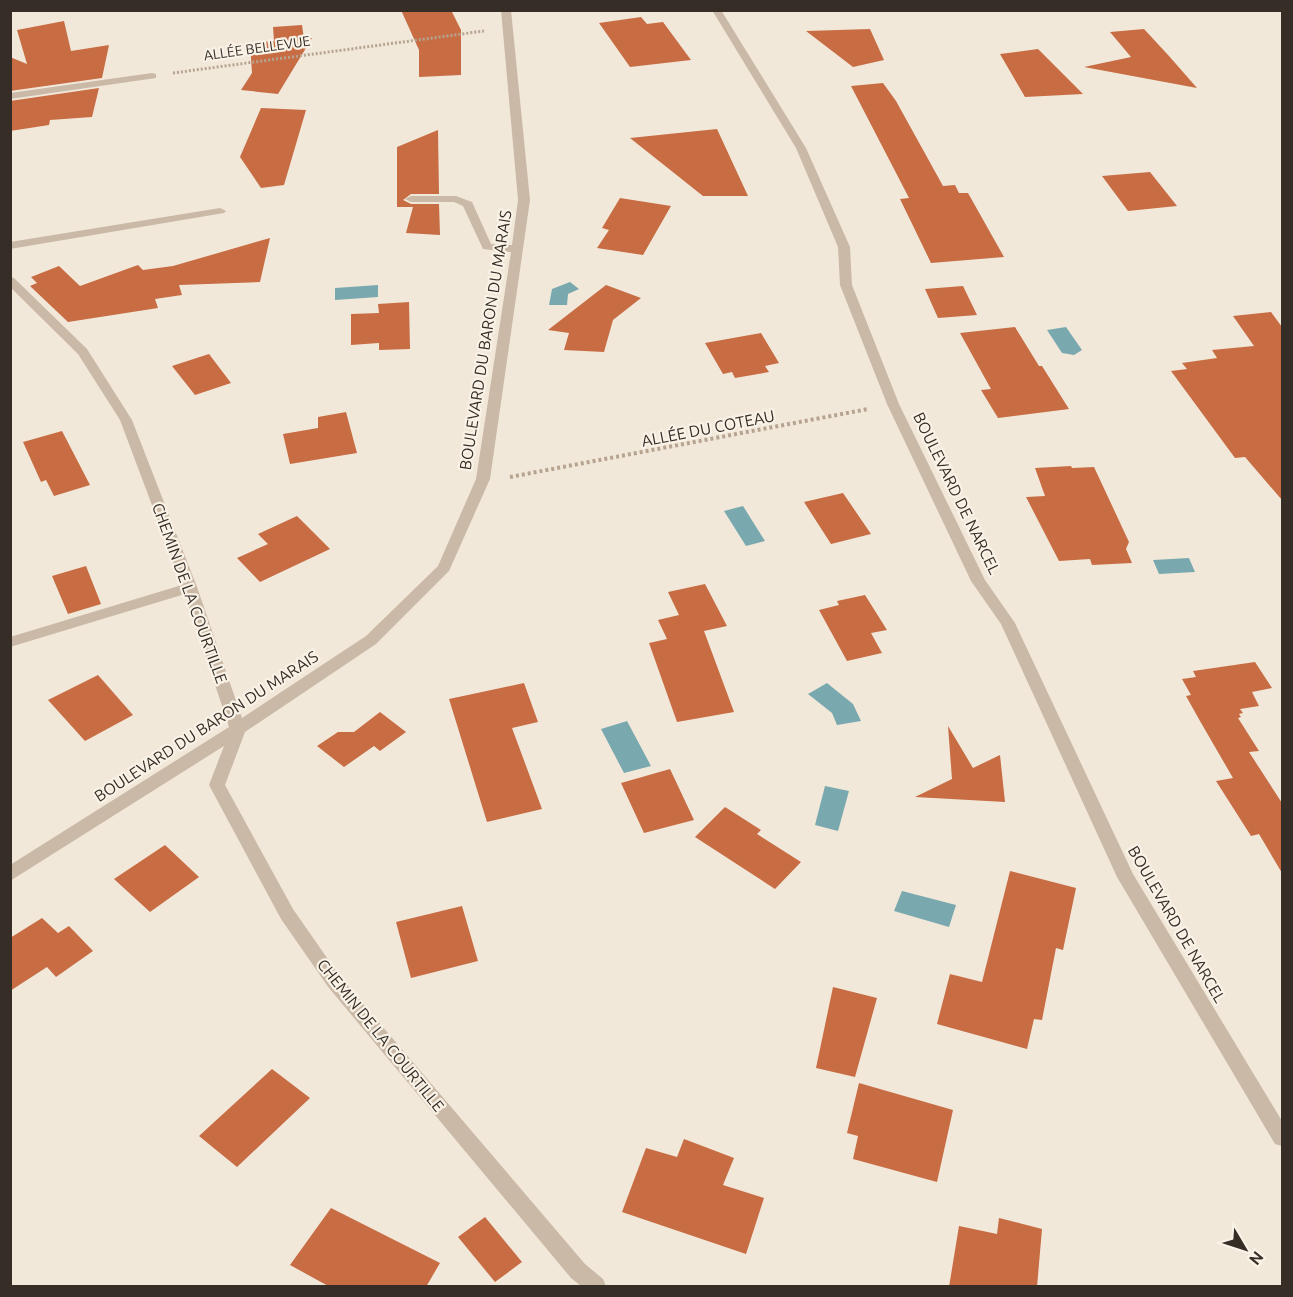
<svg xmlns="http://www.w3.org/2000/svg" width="1293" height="1297" viewBox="0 0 1293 1297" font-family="Ubuntu,sans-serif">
  <rect width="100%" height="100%" fill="#f2e8da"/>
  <!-- water -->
  <path fill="#79a9af" d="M570 282 579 289 568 294 567 305H549L552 289Z
    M378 285V297L335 300V288Z
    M1066 327 1082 350 1074 355 1062 353 1047 330Z
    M743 506 765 541 746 546 724 511Z
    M1189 558 1195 572 1159 574 1153 560Z
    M827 683 853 704 861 721 837 725 832 713 808 694Z
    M627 721 651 766 624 773 601 729Z
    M825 786 849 791 838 831 815 825Z
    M902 891 956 905 949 927 894 911Z"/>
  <!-- building -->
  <path fill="#c76c43" d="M401 10H451L461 30V75L419 77V50Z
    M641 17 647 24 663 22 691 60 630 67 599 23Z
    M64 21 71 51 109 45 102 78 10 91V57L27 64 17 30Z
    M302 25 304 39 312 38 278 94 241 90 252 73 250 43 274 41 273 27Z
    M870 29 884 60 853 67 806 31Z
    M1144 29 1169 56 1197 88 1084 67 1131 57 1110 32Z
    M1038 49 1083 94 1025 97 1000 54Z
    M883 83 896 101 943 186 955 185 959 193H968L1004 257 931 263 900 199 909 198 851 86Z
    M99 88 92 117 50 120 49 125 10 131V101Z
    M261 108 306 110 284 185 261 188 240 157Z
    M717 129 748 196H703L630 138Z
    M438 130 439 194H411L403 200 411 204H439L440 235 406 233 413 207H397V147Z
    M1150 172 1177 206 1128 211 1102 176Z
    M620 198 671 206 643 255 597 248 609 230 602 228Z
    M270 238 260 282 179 285 182 295 155 299 158 308 68 322 30 286 37 283 31 277 59 266 80 286 138 265 143 270 173 266Z
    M606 285 641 298 613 320 604 352 564 350 569 333 548 330Z
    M963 286 977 315 938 318 925 289Z
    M409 302 410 349 379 350V343L351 345V314L379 313 378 304Z
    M1271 312 1282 327V500L1245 457 1235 458 1171 371 1187 369 1182 363 1217 358 1212 350 1254 346 1233 316Z
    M1015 327 1039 366H1042L1069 409 998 418 981 390 991 389 960 333Z
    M761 333 779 363 765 366 769 372 735 378 732 372 723 374 705 343Z
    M209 354 231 383 195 395 172 366Z
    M346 412 357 453 290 464 283 434 318 428V417Z
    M62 431 90 485 54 496 46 480 41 482 23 442Z
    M1071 466 1072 468 1094 467 1129 542 1126 549 1132 563 1092 565 1090 559 1059 561 1026 497 1045 496 1035 468Z
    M843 493 871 534 831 544 804 502Z
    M297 516 330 549 260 582 237 558 268 544 258 534Z
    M86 566 101 604 68 614 52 576Z
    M705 584 727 626 704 631 734 712 677 722 649 643 667 639 658 620 679 615 668 592Z
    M865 595 887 630 871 633 882 653 847 661 819 610 839 605 837 601Z
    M1255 662 1272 688 1252 692 1259 706 1240 709 1243 713 1239 714 1241 717 1238 718 1259 751 1249 752 1282 803V873L1259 834 1251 836 1216 781 1233 778 1200 721 1186 696 1191 695 1182 679 1196 677 1193 671Z
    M98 675 133 715 85 741 48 700Z
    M524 683 538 722 512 728 542 809 487 822 449 699Z
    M380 712 406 732 380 751 374 746 344 767 317 746 338 732H354Z
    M948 726 973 768 1000 755 1005 802 915 797 952 779Z
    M670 769 694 820 644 833 621 783Z
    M725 807 761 830 757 834 801 862 775 889 695 837Z
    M165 845 199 877 150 912 114 879Z
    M1010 871 1076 888 1063 950 1056 948 1042 1020 1034 1019 1027 1049 937 1024 950 974 982 982Z
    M462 906 478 961 411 978 396 922Z
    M42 918 58 933 69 926 93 951 56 977 47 967 10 991V938Z
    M833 987 877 998 855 1077 816 1068Z
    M272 1069 310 1098 237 1167 199 1136Z
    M859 1083 953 1110 937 1182 853 1159 858 1136 847 1133Z
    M684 1139 734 1158 723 1185 764 1198 746 1254 622 1212 646 1148 677 1157Z
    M331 1208 440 1263 426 1287H330L290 1265Z
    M485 1217 522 1262 495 1282 458 1237Z
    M999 1218 1042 1229 1037 1287H949L959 1226 997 1234Z"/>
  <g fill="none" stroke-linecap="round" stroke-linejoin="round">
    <!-- path-far1 -->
    <path stroke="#b6a390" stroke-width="3" stroke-dasharray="2 2" stroke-linecap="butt" d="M173 73 484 31"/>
    <!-- path -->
    <path stroke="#b6a390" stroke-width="4" stroke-dasharray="3 3" stroke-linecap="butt" d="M510 477 868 409"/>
    <!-- minor -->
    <path fill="#cab9a6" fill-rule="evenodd" d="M501 10H511L530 200 490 479 449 571 376 644 245 732 225 785 293 909 341 978 585 1264 603 1279 606 1286H581L571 1278 329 988 281 919 209 785 224 746 10 881V865L229 727 185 594 10 647V637L182 585 120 420 78 354 10 287V277L14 278 87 349 132 420 197 587 242 718 366 636 438 566 476 479 511 252 483 249 463 206 454 202H411L405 199 411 196H456L472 202 491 244 512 245 518 200Z
      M712 10H721L806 148 850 247 852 285 899 404 985 580 1015 623 1133 874 1282 1121V1146L1275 1144 1117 877 1001 624 971 581 887 404 840 285 838 247 796 148Z
      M152 73 156 74V78L10 99V93Z
      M220 208 226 211 224 213 10 249V242Z"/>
  </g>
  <g text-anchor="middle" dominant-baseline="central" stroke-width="4.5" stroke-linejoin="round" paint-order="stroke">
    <!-- far-street labels -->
    <g font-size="14" fill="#362d27" stroke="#f9f2e6">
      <text transform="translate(257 48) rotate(-8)">ALLÉE BELLEVUE</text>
    </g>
    <!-- street labels -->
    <g font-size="16" fill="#362d27" stroke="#f9f2e6">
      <text transform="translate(485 340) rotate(-81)">BOULEVARD DU BARON DU MARAIS</text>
      <text transform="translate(708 428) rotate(-11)">ALLÉE DU COTEAU</text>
      <text transform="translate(957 493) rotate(64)">BOULEVARD DE NARCEL</text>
      <text transform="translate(190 593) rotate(70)">CHEMIN DE LA COURTILLE</text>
      <text transform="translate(206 726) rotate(-33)">BOULEVARD DU BARON DU MARAIS</text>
      <text transform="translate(1177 924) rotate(60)">BOULEVARD DE NARCEL</text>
      <text transform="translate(381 1035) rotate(51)">CHEMIN DE LA COURTILLE</text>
    </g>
  </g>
  <!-- border -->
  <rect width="1293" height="1297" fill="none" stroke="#362d27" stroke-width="24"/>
  <!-- north arrow -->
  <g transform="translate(1245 1249) rotate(129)" stroke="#f9f2e6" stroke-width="4.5" paint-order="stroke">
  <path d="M0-4.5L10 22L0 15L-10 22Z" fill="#362d27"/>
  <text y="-9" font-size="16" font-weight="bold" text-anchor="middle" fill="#362d27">N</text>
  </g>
</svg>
